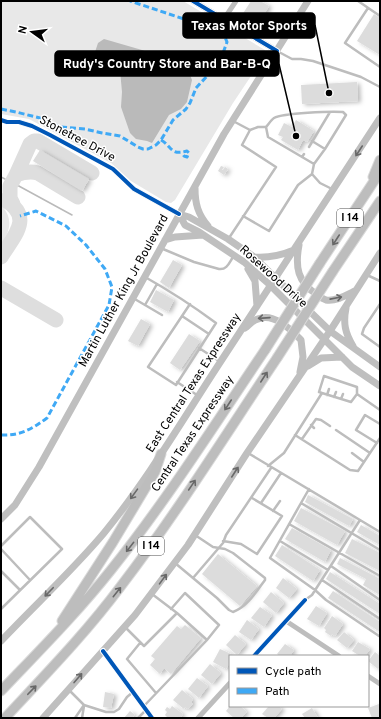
<svg xmlns="http://www.w3.org/2000/svg" width="381" height="719" viewBox="0 0 381 719" font-family="Overpass,sans-serif">
  <defs>
    <filter id="shadow"><feDropShadow dx="3" dy="1.5" stdDeviation="2" flood-color="#0004"/></filter>
  </defs>
  <rect width="100%" height="100%" fill="#fff"/>
  <!-- green -->
  <path fill="#e8e8e8" d="M1 1H183L265 50V55L233 103 175 200 171 203 166 202 131 181 111 163 29 119 1 114Z
    M1 205C14 219 10 231 1 245Z"/>
  <!-- water -->
  <path fill="#bababa" d="M104 39 142 50 150 53 164 55 176 66 188 72 190 75 192 80 187 102 181 109 169 115 152 143 147 141 136 139 130 133 121 107 122 92 120 70 115 65 97 58 94 55 98 43Z"/>
  <g fill="none" stroke-linecap="round" stroke-linejoin="round">
    <!-- stream -->
    <path stroke="#bababa" stroke-width="1.5" d="M1 177 5 179
      M17 185 72 215"/>
    <!-- taxiway -->
    <path stroke="#dedede" stroke-width="15" d="M16 175C24 172 30 171 38 173L78 197
      M13 204 10 198V186L16 175 30 144 34 141H38L92 173
      M1 257C14 236 34 217 5 200
      M1 288 56 320"/>
  </g>
  <!-- building -->
  <path fill="#dcdcdc" filter="url(#shadow)" d="M251 1H260L269 6 258 25 242 15Z
    M374 14 380 18V55L357 41Z
    M357 82 358 101 302 104 301 85Z
    M296 120 314 131 307 142 303 140 298 150 281 140 283 137 278 135 284 123 292 127Z
    M40 150 89 179 82 191 33 161Z
    M221 166 224 167 222 170H223L225 167 228 169 224 175 218 171Z
    M173 260 182 265 169 288 160 282Z
    M156 290 174 300 168 312 150 302Z
    M141 319 150 324 138 346 128 341Z
    M189 334 200 341 180 370 170 363Z
    M308 495 353 519 349 526 305 502Z
    M301 508 345 531 337 545 294 521Z
    M361 525 380 536V545L357 532Z
    M292 528 331 550 325 562 285 539Z
    M352 539 380 553V571L345 553Z
    M282 545 320 570 313 581 275 556Z
    M218 554 257 586 240 606 202 574Z
    M340 558 380 579V595L363 585 366 579 337 564Z
    M330 572 380 604V614L326 579Z
    M283 578 297 589 289 598 276 588Z
    M333 591 380 622V632L328 598Z
    M271 592 284 603 276 613 263 602Z
    M316 606 327 613 319 626 307 619Z
    M260 607 272 615 264 627 251 618Z
    M332 616 343 624 335 636 332 634 331 636 325 632 326 630 324 628Z
    M247 620 259 629 251 640 239 632Z
    M185 625 201 638 171 674 164 668 160 674 150 665 155 659 151 656 177 626 181 629Z
    M344 632 354 640 347 648 337 640Z
    M235 635 246 644 237 655 226 645Z
    M358 642 370 649 365 656H360L352 651Z
    M285 644 294 650 290 656H280L277 654Z
    M220 649 231 654 229 658 230 662 226 669 213 662Z
    M375 652 380 656V667L378 669 368 661Z
    M210 664 221 673 212 684 201 675Z
    M197 678 208 686 199 698 188 689Z
    M182 690 193 699 191 702 193 704 188 709 185 707 184 709 173 700Z
    M105 692 114 694 111 708 103 707Z
    M379 704 380 718H372L368 708Z
    M172 706 183 714 180 718 176 716 174 718H168L165 715 167 712 165 710 167 707 170 709Z
    M230 706H240L247 712 241 718H234L226 711Z
    M269 706H279L282 709 274 718H268L262 714Z
    M312 708 318 718H305L302 714Z
    M130 711 135 715 132 718H124Z"/>
  <g fill="none" stroke-linecap="round" stroke-linejoin="round">
    <defs>
      <path id="motorway" d="M373 177 380 160
        M320 263 380 172
        M333 271 380 201
        M62 621 113 542 155 472 161 454
        M1 691C39 651 77 613 111 570 167 500 215 424 265 350
        M5 718C45 675 86 633 121 586 177 513 226 434 277 358"/>
    </defs>
    <!-- motorway casing -->
    <use href="#motorway" stroke="#dbdbdb" stroke-width="11"/>
    <!-- service -->
    <path stroke="#bdbdbd" stroke-width="2.5" d="M358 1 380 16
      M368 8 345 43 380 67
      M277 51 292 59H301L313 61 361 77 380 87
      M233 121 250 130 258 127H266L268 137 314 164 312 174 320 183 332 189
      M266 127C268 125 271 120 274 118 283 113 332 111 343 112L346 115 325 149 314 164
      M312 141 325 149
      M309 147 330 112
      M302 157 304 154
      M243 216 269 231 298 185 312 174
      M229 238 276 167 242 145 250 130
      M163 249 194 262 219 269C227 270 229 263 233 257
      M367 275 380 281
      M145 277C170 291 193 306 216 323L176 385 148 367 190 304
      M133 298 162 315
      M380 304 364 328 362 334 380 347
      M145 305 157 284
      M182 316 209 334
      M199 348 219 361
      M177 382 197 395
      M322 393 319 392 324 376 357 387V394
      M327 395 329 389
      M334 397 336 392
      M341 399 343 394
      M311 425 314 428
      M336 430 370 453
      M295 435 350 470 358 471 380 438
      M302 439 316 419 321 420 330 426
      M377 443 356 430 365 415 380 424
      M248 453 360 520 312 595 305 600
      M352 453 364 462
      M268 466 284 453 322 393 351 402 357 394 380 410
      M309 489 301 503 380 550
      M261 503 281 473
      M301 503 270 558 315 590 326 600 379 636
      M273 511 280 501
      M360 520 380 532
      M289 524 380 576
      M223 541 241 544 257 554 282 516 252 498
      M280 541 328 570
      M1 546 30 517 62 549 1 609
      M1 549 30 580
      M175 563 217 598 229 610 233 612C247 607 256 592 265 580V578L233 553 225 549 213 547 195 535
      M331 566 380 600
      M1 571 20 590
      M193 578 223 543 226 535 271 468
      M322 580 380 619
      M171 609 185 593 219 625 207 640
      M125 627 144 646 177 613 152 594
      M140 643 127 659 156 693
      M69 690 84 705 106 712H114L119 709 127 697 133 692
      M144 706 207 640 177 613
      M75 718 84 705
      M82 718 84 706
      M138 718 146 710"/>
    <!-- minor -->
    <path stroke="#bdbdbd" stroke-width="5" d="M224 19 236 1
      M1 120 7 122H19L32 126 50 135 113 169 134 189 179 214
      M286 621 339 656
      M103 651 152 718
      M254 656 305 600
      M368 676 380 684
      M198 718 230 683"/>
    <!-- tertiary -->
    <path stroke="#bdbdbd" stroke-width="6" d="M193 1 277 51"/>
    <!-- secondary -->
    <path stroke="#bfbfbf" stroke-width="7" d="M195 188C195 204 198 214 208 226
      M179 214 185 225 199 232 244 262 270 285 352 367 380 386
      M179 214 189 217 228 239 254 257 330 331 380 367
      M165 240 175 237 203 235
      M299 245C295 266 297 283 318 295 320 297 323 299 326 300 335 302 347 295 355 291
      M254 257C269 258 280 256 294 250
      M248 269 255 281 257 306
      M346 308C343 323 345 333 353 346
      M245 328C249 325 253 320 258 319 274 312 291 330 301 340L303 357 300 372
      M308 366 321 358 342 357
      M1 519 15 505 39 467 224 134 308 1
      M1 641C35 605 72 571 104 533 148 479 183 419 221 361 274 280 327 199 380 118
      M43 718 135 615 188 545 247 453 330 331 380 253"/>
    <!-- motorway -->
    <use href="#motorway" stroke="#bdbdbd" stroke-width="9"/>
    <defs>
      <path id="motorway-bridge" d="M265 350 320 263
        M277 358 333 271"/>
    </defs>
    <!-- motorway-bridge casing -->
    <use href="#motorway-bridge" stroke="#dbdbdb" stroke-width="11" stroke-linecap="butt"/>
    <!-- motorway-bridge -->
    <use href="#motorway-bridge" stroke="#bdbdbd" stroke-width="9"/>
    <!-- quiet -->
    <path stroke="#3fa9f5" stroke-width="3" stroke-dasharray="6 3" stroke-linecap="butt" d="M1 109 16 112 40 118 60 127 85 129 102 133 120 136 138 147 143 149H148L156 145 161 140 173 120 186 109 190 103 196 88 208 75 222 56 227 42 224 35 217 30 130 1
      M161 140C172 146 170 156 187 151L189 153 187 157 184 156 182 153
      M1 435C20 436 32 429 47 418L109 305 112 287 105 269 86 245 66 226 36 211 20 216"/>
    <defs>
      <path id="cycleway" d="M193 1 277 51
        M1 120 7 122H19L32 126 50 135 113 169 134 189 179 214
        M103 651 152 718
        M254 656 305 600"/>
    </defs>
    <!-- cycleway casing -->
    <use href="#cycleway" stroke="#fff" stroke-width="6"/>
    <!-- cycleway -->
    <use href="#cycleway" stroke="#0057b8" stroke-width="4"/>
  </g>
  <!-- one-way arrows -->
  <defs><path id="oneway-shaft" d="M-6 0H5M1.5-3L5.5 0L1.5 3" fill="none" stroke-width="1.6" stroke-linecap="round" stroke-linejoin="round"/></defs>
  <g stroke="#696969">
    <use href="#oneway-shaft" transform="translate(359 151) rotate(123)"/>
    <use href="#oneway-shaft" transform="translate(336 298) rotate(-11)"/>
    <use href="#oneway-shaft" transform="translate(264 318) rotate(176)"/>
    <use href="#oneway-shaft" transform="translate(235 472) rotate(-57)"/>
    <use href="#oneway-shaft" transform="translate(134 494) rotate(126)"/>
    <use href="#oneway-shaft" transform="translate(163 579) rotate(-54)"/>
    <use href="#oneway-shaft" transform="translate(49 592) rotate(134)"/>
    <use href="#oneway-shaft" transform="translate(78 678) rotate(-49)"/>
  </g>
  <g stroke="#686868">
    <use href="#oneway-shaft" transform="translate(336 240) rotate(123)"/>
    <use href="#oneway-shaft" transform="translate(264 377) rotate(-57)"/>
    <use href="#oneway-shaft" transform="translate(228 405) rotate(123)"/>
    <use href="#oneway-shaft" transform="translate(192 485) rotate(-56)"/>
    <use href="#oneway-shaft" transform="translate(130 547) rotate(128)"/>
    <use href="#oneway-shaft" transform="translate(117 592) rotate(-51)"/>
    <use href="#oneway-shaft" transform="translate(32 690) rotate(-46)"/>
  </g>
  <g text-anchor="middle" dominant-baseline="central" stroke-width="3" stroke-linejoin="round" paint-order="stroke">
    <!-- shield labels -->
    <g fill="#fff" stroke="#4c4c4c" stroke-width="1">
      <rect x="337" y="209" width="26" height="18" rx="3"/>
      <rect x="138" y="537" width="26" height="18" rx="3"/>
    </g>
    <g font-size="11" font-weight="bold" fill="#000">
      <text x="350" y="218">I 14</text>
      <text x="151" y="546">I 14</text>
    </g>
    <!-- street labels -->
    <g font-size="12" fill="#000" stroke="#fff">
      <text transform="translate(77 139) rotate(28)">Stonetree Drive</text>
      <text transform="translate(273 277) rotate(42)">Rosewood Drive</text>
      <text transform="translate(124 291) rotate(-61)">Martin Luther King Jr Boulevard</text>
      <text transform="translate(194 383) rotate(-57)">East Central Texas Expressway</text>
      <text transform="translate(193 434) rotate(-56)">Central Texas Expressway</text>
    </g>
  </g>
  <!-- callouts -->
  <path fill="none" stroke="#000" stroke-width="1.5" d="M329 93L315 25M296 136L279 64"/>
  <g fill="#000" stroke="#fff" stroke-width="1.5">
    <circle cx="329" cy="93" r="4"/>
    <circle cx="296" cy="136" r="4"/>
  </g>
  <g fill="#000" stroke="#000" stroke-width="1.5">
    <rect x="183" y="13" width="132" height="25" rx="4"/>
    <rect x="55" y="51" width="224" height="25" rx="4"/>
  </g>
  <g font-size="13" text-anchor="middle" font-weight="bold" fill="#fff">
    <text x="249" y="30">Texas Motor Sports</text>
    <text x="167" y="68">Rudy's Country Store and Bar-B-Q</text>
  </g>
  <!-- border -->
  <rect width="381" height="719" fill="none" stroke="#000000" stroke-width="4"/>
  <!-- legend -->
  <rect x="229" y="655" width="140" height="52" fill="#ffffff" stroke="#999999"/>
  <rect x="237" y="668" width="20" height="6" fill="#0057b8" stroke="#999999"/>
  <text x="265" y="675" font-size="12" fill="#000000">Cycle path</text>
  <rect x="237" y="688" width="20" height="6" fill="#3fa9f5" stroke="#999999"/>
  <text x="265" y="695" font-size="12" fill="#000000">Path</text>
  <!-- north arrow -->
  <g transform="translate(32 32) rotate(284)" stroke="#ffffff" stroke-width="3" paint-order="stroke">
  <path d="M0-3L7 15L0 10L-7 15Z" fill="#000000"/>
  <text y="-6" font-size="11" font-weight="bold" text-anchor="middle" fill="#000000">N</text>
  </g>
</svg>
